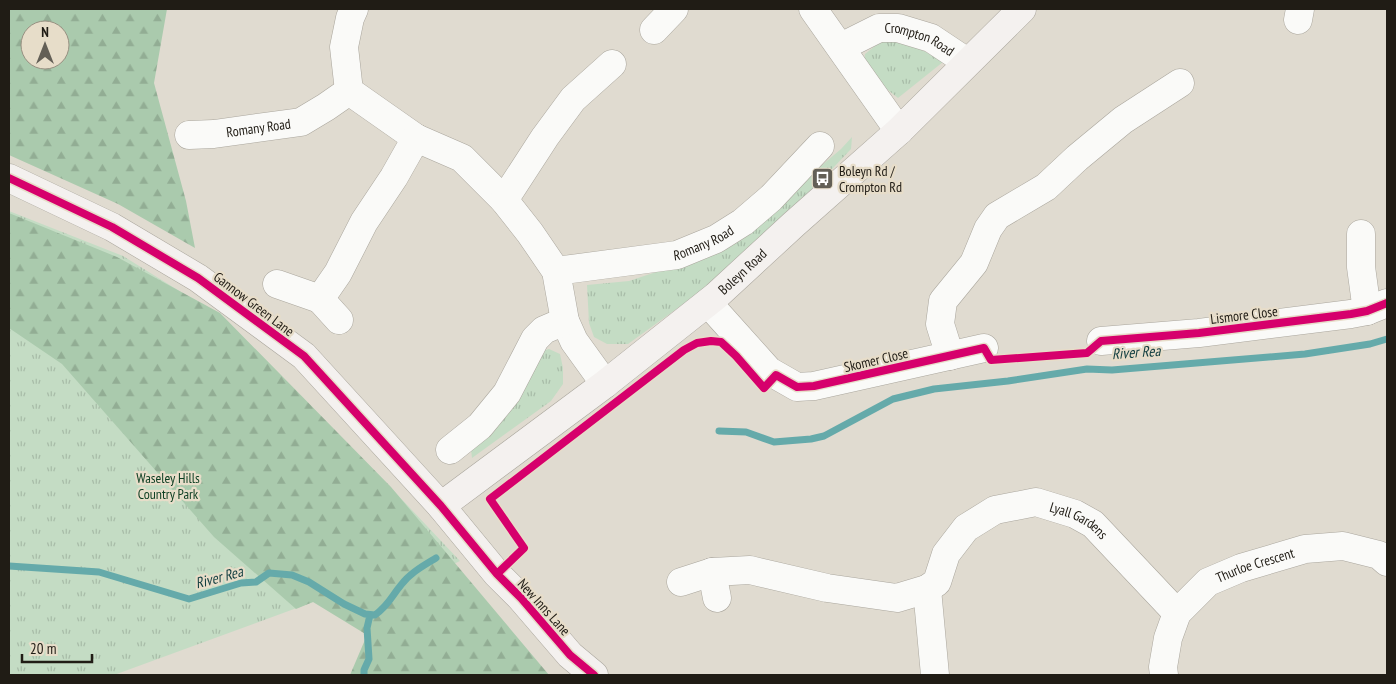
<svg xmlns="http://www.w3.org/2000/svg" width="1396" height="684" viewBox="0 0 1396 684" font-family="'PT Sans Narrow',sans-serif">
  <defs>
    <pattern id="grass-tufts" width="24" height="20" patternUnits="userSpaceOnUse" patternTransform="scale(1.25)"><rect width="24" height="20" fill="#c4dcc4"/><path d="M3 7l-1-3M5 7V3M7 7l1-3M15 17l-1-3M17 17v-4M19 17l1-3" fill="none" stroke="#a8bca8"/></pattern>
    <pattern id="forest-firs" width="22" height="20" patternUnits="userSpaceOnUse" patternTransform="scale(1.25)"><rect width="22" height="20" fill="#aacaad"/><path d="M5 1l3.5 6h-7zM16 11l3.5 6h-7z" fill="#92ad94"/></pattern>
  </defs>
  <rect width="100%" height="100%" fill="#e0dbd0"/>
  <!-- grass -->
  <path fill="url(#grass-tufts)" d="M885 38 907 41 943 62 898 98 863 70 865 54Z
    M852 137 851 149 818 184 729 271 628 344H607L594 337 589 323 587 285 629 281 662 270 767 212 841 149Z
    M9 211 123 256 226 320 393 490 460 561 361 609 313 602 114 675H9Z
    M549 349 560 354 563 368V384L551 401 472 458 471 449 541 351Z"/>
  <!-- forest -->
  <path fill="url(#forest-firs)" fill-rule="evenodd" d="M9 9H167L154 83 186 201 195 248 118 204 9 155ZM30 30H60V60H30Z
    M9 213 117 257 220 313 391 487 549 675H350L367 635 313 602 296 609 214 537 62 364 9 328Z"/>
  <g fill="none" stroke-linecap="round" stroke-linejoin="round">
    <!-- stream -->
    <path stroke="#65aaaa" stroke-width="7" d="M719 431 746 432 774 442 811 439 824 436 893 399 934 389 1008 381 1087 369 1112 370 1305 354 1370 344 1387 339
      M9 566 99 572 189 599 241 583 256 582 269 573 292 575 309 582 344 604 365 614 375 615C389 605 391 597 401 585 410 573 423 566 436 558
      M364 675V670L369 659 367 628 370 615"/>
    <defs>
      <g id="street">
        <path d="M354 9 350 18 344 47 349 91 416 138 462 158 504 200 530 233 556 271 565 321 574 341 605 384"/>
        <path d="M813 9 899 131"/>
        <path d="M1298 20 1300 9"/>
        <path d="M654 30 674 9"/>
        <path id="s1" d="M841 47 879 28H898L931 38 967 62"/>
        <path id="s2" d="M189 135 214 134 301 122 326 107 349 91"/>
        <path d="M504 200 545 137 573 99 612 64"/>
        <path d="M1361 234V267L1367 311"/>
        <path id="s3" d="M556 271 677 255 716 239 743 222 771 198 820 146"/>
        <path d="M277 284 320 299 338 273 364 222 394 177 416 138"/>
        <path d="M320 299 339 320"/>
        <path d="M708 303 769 371 797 387 814 386 984 348"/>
        <path d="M1101 341 1199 333 1351 314 1367 311 1387 303"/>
        <path d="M950 356 940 324 943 301 974 263 988 229 997 216 1046 187 1077 158 1123 120 1180 83"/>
        <path d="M450 450 480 426 507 393 535 339 544 330 565 321"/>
        <path d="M712 572 717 598"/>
        <path id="s4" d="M681 582 712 572 750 570 827 588 897 598 927 589 937 582 946 554 966 528 995 510 1036 502 1075 514 1093 524 1177 613"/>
        <path d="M927 589 935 675"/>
        <path id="s5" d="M1164 675 1163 667 1168 638 1177 613 1208 582 1241 568 1305 549 1343 546 1379 555 1387 562"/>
      </g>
      <g id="secondary">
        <path d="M9 178 112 227 198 278 304 356 441 506 497 574 521 598 570 655 594 675"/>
        <path id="s6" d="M441 506 605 384 716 296 794 224 899 131 1022 9"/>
      </g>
    </defs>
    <!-- street casing -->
    <use href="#street" stroke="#aaa69d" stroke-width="29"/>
    <!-- secondary casing -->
    <use href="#secondary" stroke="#aaa69d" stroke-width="29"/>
    <!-- street -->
    <use href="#street" stroke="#fafaf8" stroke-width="28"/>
    <!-- secondary -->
    <use href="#secondary" stroke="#f4f1ef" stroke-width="28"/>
    <defs>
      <path id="cycleway" d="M9 178 112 227 198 278 304 356 441 506 497 574 521 598 570 655 594 675
        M497 574 524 548 490 499 684 350 697 343 711 341 721 342 736 356 764 388 776 375 797 387 814 386 984 348 991 360 1087 353 1101 341 1199 333 1351 314 1367 311 1387 303"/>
    </defs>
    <!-- cycleway casing -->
    <use href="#cycleway" stroke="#e7ddc9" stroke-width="11"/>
    <!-- cycleway -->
    <use href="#cycleway" stroke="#d6006c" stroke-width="8"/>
  </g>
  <!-- icons -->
  <defs>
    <symbol id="bus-square" viewBox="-11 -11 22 22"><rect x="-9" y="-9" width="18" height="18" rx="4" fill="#635f56" stroke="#e7ddc9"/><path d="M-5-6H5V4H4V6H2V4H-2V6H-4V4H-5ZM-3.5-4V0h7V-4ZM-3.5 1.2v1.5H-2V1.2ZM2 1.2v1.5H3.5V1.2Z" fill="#fff"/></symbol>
  </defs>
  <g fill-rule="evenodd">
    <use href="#bus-square" x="810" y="166" width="25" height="25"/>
  </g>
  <g text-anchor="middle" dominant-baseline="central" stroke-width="4.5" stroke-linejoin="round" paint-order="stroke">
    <!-- street labels -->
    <g font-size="14" fill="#201c15" stroke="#e7ddc9">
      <text stroke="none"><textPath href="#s1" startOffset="85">Crompton Road</textPath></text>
      <text stroke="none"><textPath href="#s2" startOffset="70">Romany Road</textPath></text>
      <text stroke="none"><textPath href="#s3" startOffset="151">Romany Road</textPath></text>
      <text stroke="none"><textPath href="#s6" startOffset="382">Boleyn Road</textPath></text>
      <text transform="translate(254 304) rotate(37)">Gannow Green Lane</text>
      <text transform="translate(1244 315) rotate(-7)">Lismore Close</text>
      <text transform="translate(876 360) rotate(-13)">Skomer Close</text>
      <text stroke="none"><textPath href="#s4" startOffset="449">Lyall Gardens</textPath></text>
      <text stroke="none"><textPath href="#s5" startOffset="158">Thurloe Crescent</textPath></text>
      <text transform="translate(544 607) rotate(48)">New Inns Lane</text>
    </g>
    <!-- poi labels -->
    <g font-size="14" fill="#201c15" stroke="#e7ddc9" text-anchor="start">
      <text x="839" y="171">Boleyn Rd /<tspan x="839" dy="16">Crompton Rd</tspan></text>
    </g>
    <!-- park labels -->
    <g font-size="14" fill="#0b3d21" stroke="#e7ddc9">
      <text x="168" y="478">Waseley Hills<tspan x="168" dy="16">Country Park</tspan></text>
    </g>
    <!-- water labels -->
    <g font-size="15" font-style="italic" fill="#113e40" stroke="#e7ddc9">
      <text transform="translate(1136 352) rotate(-4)">River Rea</text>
      <text transform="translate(219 577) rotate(-15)">River Rea</text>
    </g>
  </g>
  <!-- border -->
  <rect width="1396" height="684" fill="none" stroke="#201c15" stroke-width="20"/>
  <!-- north arrow -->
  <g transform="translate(45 45)"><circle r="24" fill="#e7ddc9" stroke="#979081"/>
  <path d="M0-4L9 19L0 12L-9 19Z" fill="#635f56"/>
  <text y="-8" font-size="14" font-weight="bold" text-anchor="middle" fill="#201c15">N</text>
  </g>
  <!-- scale -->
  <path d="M22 654v8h70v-8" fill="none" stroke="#201c15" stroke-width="2.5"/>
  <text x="30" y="654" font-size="15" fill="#201c15" stroke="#e7ddc9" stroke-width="4" paint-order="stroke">20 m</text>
</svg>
